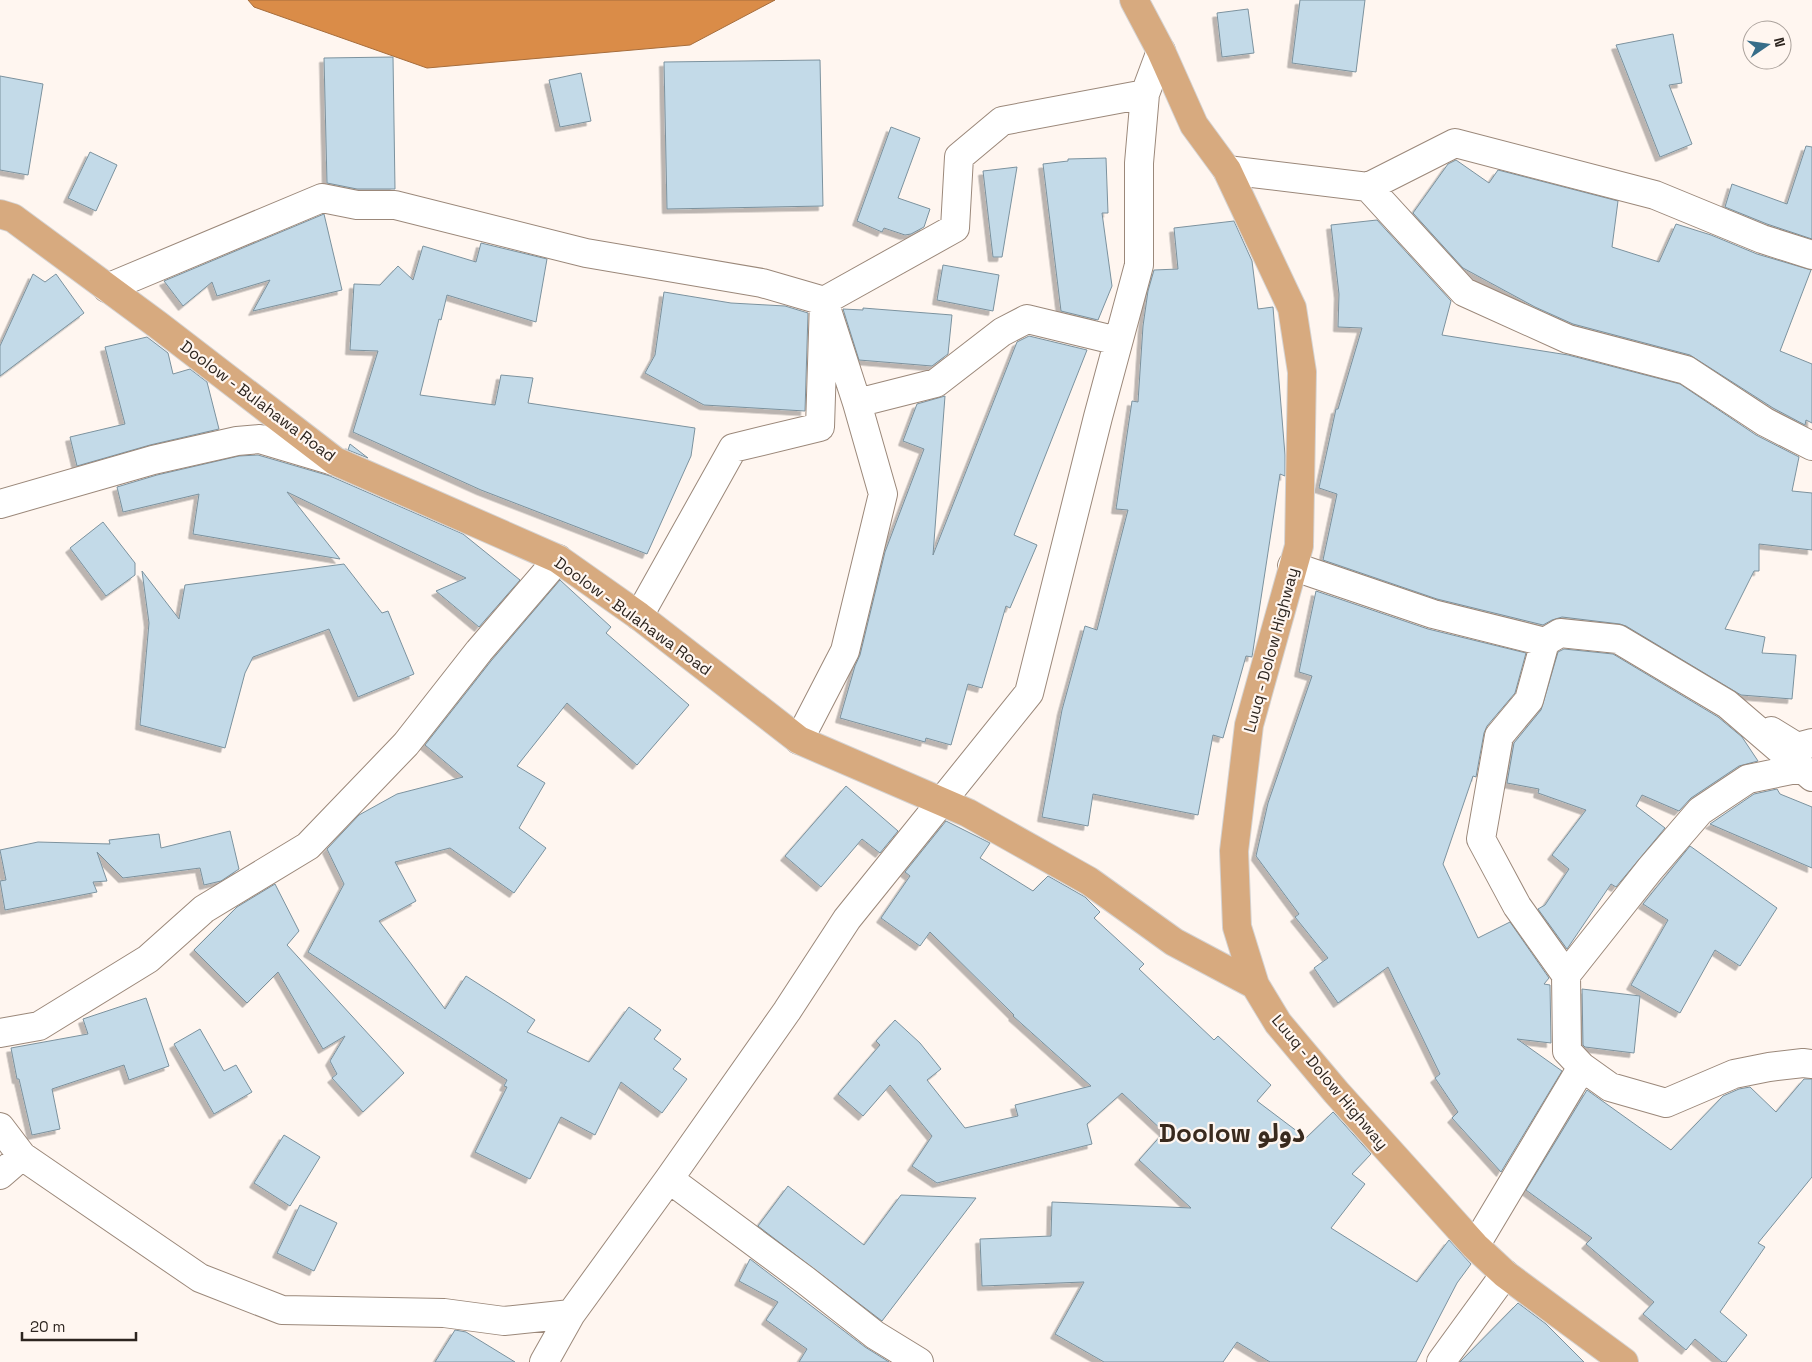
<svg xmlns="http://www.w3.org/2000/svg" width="1812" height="1362" viewBox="0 0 1812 1362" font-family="'Space Grotesk','Noto Sans Arabic',sans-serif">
  <defs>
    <filter id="shadow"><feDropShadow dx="-4.5" dy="4.5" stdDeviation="0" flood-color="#0004"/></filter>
  </defs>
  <rect width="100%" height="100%" fill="#fff6f0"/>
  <!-- water -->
  <path fill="#da8c48" stroke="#a66d3c" d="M248 0H775L690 45 427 68 254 7Z"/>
  <!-- building -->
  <path fill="#c3dae8" stroke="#7c929e" filter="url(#shadow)" d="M1300 0H1365L1356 72 1292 63Z
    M1248 9 1254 53 1222 57 1217 13Z
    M1673 34 1682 83 1669 85 1692 144 1660 157 1616 45Z
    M393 57 395 189H357L327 183 324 58Z
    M820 60 823 206 667 209 664 62Z
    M581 73 591 121 560 127 549 80Z
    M0 76 43 84 28 175 0 170Z
    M891 127 920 138 898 198 930 209 924 227 911 234 905 235 884 228 882 232 857 221Z
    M1806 146 1812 147V239L1767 224 1725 207 1732 184 1787 204Z
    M90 152 117 165 96 211 68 198Z
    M1106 158 1108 213H1102L1112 286 1098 320 1061 311 1043 164 1068 161V159Z
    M1456 160 1489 183 1498 170 1618 201 1612 247 1659 262 1676 224 1711 235 1757 254 1811 270 1780 351 1812 364V423L1806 420 1805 425 1773 408 1690 355 1573 324 1535 307 1463 268 1413 213 1448 164Z
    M1017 167 1002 257H993L983 171Z
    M324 214 342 290 253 311 270 280 217 296 212 282 183 306 164 281Z
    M1377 220 1451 301 1442 335 1568 355 1680 384 1756 435 1799 457 1792 491 1812 493V550L1759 544V571H1754L1725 629 1765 637 1762 653 1796 655 1792 699 1741 695 1626 626 1620 624 1562 617 1552 620 1543 625 1437 599 1323 560 1337 494 1319 488 1336 409H1338L1362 328 1338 327 1339 294 1331 225Z
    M1234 221 1252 261 1258 309 1273 307 1285 455V476L1280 474 1252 657 1246 656 1223 738 1213 735 1198 815 1093 794 1088 826 1042 817 1062 710 1085 626 1097 630 1128 510 1116 509 1132 401 1138 402 1143 326 1148 291 1154 270 1178 269 1174 228Z
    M481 243 547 259 536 322 447 295 441 320 439 319 420 395 495 405 501 375 533 378 528 403 695 428 691 456 647 554 481 490 353 432 378 351 350 350 354 284 380 285 398 266 413 280 423 246 476 262Z
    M943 265 999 275 993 311 937 300Z
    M33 274 45 282 56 274 84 313 0 376V346Z
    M664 292 731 303 785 306 808 313 805 411 704 405 645 373 655 355Z
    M863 308 952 315 948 354 932 366 859 360 843 309 863 310Z
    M1029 336 1087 350 1014 535 1037 545 1010 608 1006 606 982 688 968 684 951 745 926 738 925 742 840 718 855 666 860 655 885 552 924 449 903 441 917 404 945 396 933 555 1017 342Z
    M147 337 168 353 173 374 190 369 207 382 219 429 150 445 77 466 70 437 125 424 105 347Z
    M350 444 368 458 348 450Z
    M258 455 330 476 463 534 520 580 479 627 436 591 466 578 287 492 340 559 193 534 199 494 123 512 117 487 157 475 239 456Z
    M103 522 135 563V575L106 596 70 548Z
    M344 564 382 613 388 611 414 674 358 697 329 629 253 657 245 673 225 748 140 725 149 623 142 571 179 619 185 585Z
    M560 580 611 627 606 633 689 705 637 765 567 703 517 766 545 783 519 828 546 848 514 893 450 848 395 862 416 901 379 921 445 1009 466 976 535 1020 527 1032 589 1062 629 1007 661 1030 654 1039 681 1059 673 1069 687 1079 662 1113 621 1082 595 1135 561 1117 530 1179 475 1152 507 1087 504 1086 507 1080 308 952 344 884 327 849 359 815 397 794 463 777 425 745 491 661Z
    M1316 591 1428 629 1526 653 1515 693 1487 726 1484 733 1476 777 1473 776 1443 864 1478 938 1510 922 1549 978 1544 984 1550 985 1551 1043 1517 1039 1562 1071 1501 1172 1452 1118 1458 1112 1435 1078 1440 1074 1388 967 1338 1003 1314 968 1328 958 1295 917 1299 914 1256 856 1268 803 1312 676 1299 672Z
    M1564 649 1613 654 1718 717 1742 737 1758 761 1739 766 1691 798 1679 811 1642 795 1636 806 1665 828 1616 887 1611 884 1567 949 1538 909 1545 905 1569 869 1552 855 1586 810 1538 793 1539 789 1507 783 1514 743 1541 710 1558 652Z
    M846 786 898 831 880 853 862 839 821 887 785 856Z
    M1777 789 1780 794 1812 807V868L1710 824 1754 794Z
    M946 821 990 843 980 858 1033 891 1048 876 1085 897 1100 912 1094 918 1144 964 1139 969 1214 1040 1218 1036 1271 1085 1257 1101 1306 1138 1333 1112 1335 1114 1371 1154 1352 1174 1365 1184 1331 1228 1417 1282 1449 1240 1471 1264 1457 1283 1416 1362H1270L1237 1342 1223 1362H1104L1055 1334 1084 1282 982 1286 980 1239 1051 1236 1052 1202 1191 1208 1139 1160 1164 1132 1122 1093 1087 1124 1092 1144 937 1183 912 1166 932 1136 890 1085 863 1116 838 1094 880 1045 876 1041 895 1020 920 1043 941 1069 927 1080 965 1128 1018 1116 1015 1105 1091 1086 1013 1016 1014 1015 930 932 920 946 881 918 910 876 905 872Z
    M230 831 239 869 221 881 204 885 200 868 123 878 97 852 107 881 93 882 97 892 5 910 0 881 6 880 0 850 38 842 110 844 109 840 159 834 161 848Z
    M1690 846 1777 908 1740 966 1715 950 1680 1013 1631 985 1668 920 1643 904Z
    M275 884 299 931 287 945 404 1073 363 1112 332 1078 337 1074 330 1061 345 1036 323 1049 278 972 247 1003 194 950 237 907Z
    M1582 989 1640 996 1634 1053 1585 1047 1583 1045Z
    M146 998 169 1066 129 1080 124 1065 52 1089 60 1129 32 1135 19 1079H17L11 1048 88 1034 83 1019Z
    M200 1029 224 1071 236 1065 252 1092 214 1114 174 1044Z
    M1804 1079H1812V1177L1758 1243 1765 1247 1720 1312 1747 1335 1726 1362H1722L1695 1339 1686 1350 1643 1314 1654 1302 1586 1244 1592 1238 1526 1190 1587 1090 1671 1150 1723 1096 1739 1089 1750 1087 1776 1112Z
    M284 1135 320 1157 290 1206 254 1183Z
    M788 1186 864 1245 901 1195 976 1198 882 1321 758 1226Z
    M300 1205 337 1223 314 1271 277 1253Z
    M750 1259 865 1347 889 1362H799L807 1349 766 1320 778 1302 739 1281Z
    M1518 1303 1546 1324 1584 1362H1460Z
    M455 1330 466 1332 515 1362H435Z"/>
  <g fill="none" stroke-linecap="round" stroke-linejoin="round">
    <defs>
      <path id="minor" d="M1227 170 1368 187 1464 292 1568 339 1686 370 1765 422 1812 446
        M1368 187 1455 143 1655 195 1762 239 1812 255
        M107 288 322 198 357 205H395L586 253 762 283 824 301 857 403 883 494 845 651 799 740
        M857 403 936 383 1002 332 1027 319 1118 341
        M0 504 153 460 237 441 260 439 334 461
        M1292 566 1433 614 1545 642 1560 633 1618 639 1727 704 1812 777
        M639 616 733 448 820 427 824 301 955 228 959 157 1002 121 1145 94
        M1545 642 1529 700 1499 736 1481 839 1517 906 1566 975
        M1771 731 1797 747 1812 743
        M0 1033 39 1026 148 959 204 909 308 846 406 744 479 651 558 559
        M1582 1067 1567 1051 1566 975 1650 869 1700 811 1748 779 1801 768
        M0 1127 22 1156 200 1278 282 1310 444 1313 504 1321 571 1314
        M0 1175 22 1156
        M669 1179 805 1280 875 1335 919 1362
        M1475 1246 1582 1067 1610 1087 1666 1103 1734 1074 1769 1067 1803 1063 1812 1064
        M544 1362 571 1314 669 1179 787 1011 847 919 1029 693 1098 417 1139 265V163L1145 94 1161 51
        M1441 1362 1505 1274"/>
      <path id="major" d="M1134 0 1161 51 1194 125 1227 170 1292 308 1302 372 1299 546 1249 725 1234 851 1237 927 1255 985 1278 1023 1336 1092 1475 1246 1505 1274 1624 1362
        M0 214 13 218 158 325 335 461 558 559 639 616 799 740 968 813 1089 881 1174 942 1255 985"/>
    </defs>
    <!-- minor casing -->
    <use href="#minor" stroke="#9b887a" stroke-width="30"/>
    <!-- major casing -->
    <use href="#major" stroke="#d5d3d2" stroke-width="30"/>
    <!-- minor -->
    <use href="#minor" stroke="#fff" stroke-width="28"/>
    <!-- major -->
    <use href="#major" stroke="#d7aa7f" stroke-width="28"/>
  </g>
  <g text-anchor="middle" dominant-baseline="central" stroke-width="4.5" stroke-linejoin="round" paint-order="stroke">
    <!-- street labels -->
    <g font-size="16" fill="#2d251f" stroke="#fff6f0">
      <text transform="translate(258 401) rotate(37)">Doolow - Bulahawa Road</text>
      <text transform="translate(633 616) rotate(36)">Doolow - Bulahawa Road</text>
      <text transform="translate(1271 650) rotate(-75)">Luuq - Dolow Highway</text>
      <text transform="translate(1330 1082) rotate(50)">Luuq - Dolow Highway</text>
    </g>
    <!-- town labels -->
    <g font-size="26" font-weight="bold" fill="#392a1e" stroke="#fff6f0">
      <text x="1232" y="1133">Doolow دولو</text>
    </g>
  </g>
  <!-- north arrow -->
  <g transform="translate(1767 45) rotate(77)"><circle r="24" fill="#fff6f0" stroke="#aba29c"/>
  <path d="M0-4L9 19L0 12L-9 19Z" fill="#376d89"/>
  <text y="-8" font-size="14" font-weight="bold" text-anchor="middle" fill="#2d251f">N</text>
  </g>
  <!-- scale -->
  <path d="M22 1332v8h114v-8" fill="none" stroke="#2d251f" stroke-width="2.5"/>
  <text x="30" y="1332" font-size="15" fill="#2d251f" stroke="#fff6f0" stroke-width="4" paint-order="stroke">20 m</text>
</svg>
